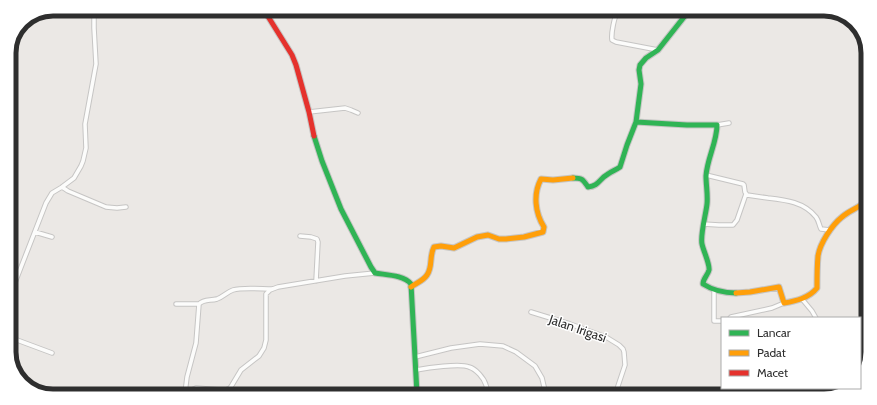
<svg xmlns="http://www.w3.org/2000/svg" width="877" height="405" viewBox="0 0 877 405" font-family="Cabin,sans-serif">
  <rect width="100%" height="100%" fill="#ebe8e5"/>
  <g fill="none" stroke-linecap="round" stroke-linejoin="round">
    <defs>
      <path id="street" d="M618 11C614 17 611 34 612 40L616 42 658 50
        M621 11 626 12
        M659 12 687 14
        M309 112 345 108 351 110 358 113
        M717 125 729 123
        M706 175 743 184 744 185 745 192 747 195C754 196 761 197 768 198 786 200 804 202 816 217 819 221 819 225 821 229L830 230
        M62 187 68 191 106 207 117 208 126 207
        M703 224 719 225H733L737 220 746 194
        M35 232 52 237
        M300 236 311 237 317 239 318 242 316 281
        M714 290V321H722
        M9 298 46 203 52 193 62 187 74 178 81 166 83 161 86 148 85 124 96 64 94 28V9
        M802 299 812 311 816 318
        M176 304H199
        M531 312 570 324 606 337 619 345 623 349 624 352 625 365 615 395
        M730 318 731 317 772 308 784 303
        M9 337 52 353
        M415 357 451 348 480 344 503 346 516 352 535 366 542 378 546 395
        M416 370C427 368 460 363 469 367 476 369 484 378 486 385 487 388 487 391 488 395
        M821 388 822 396
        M158 393V392
        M185 393 196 388 221 390H226L230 388 232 385 241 370 259 356 264 348 266 340V294L270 290 278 287 345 276 375 273
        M185 393 187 377 196 343 199 304C204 299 210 301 217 299 223 297 227 292 233 290 242 287 262 289 272 289"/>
      <path id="fast" d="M636 122 687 125H717C717 142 707 159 706 176 706 185 708 195 707 204 706 214 700 235 702 244 703 250 710 264 709 270 708 275 703 278 703 284 714 291 724 293 736 293
        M314 136 322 161 341 209 371 267 375 273C386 275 404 275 411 284L417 394
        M573 178C583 178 583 180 588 187 599 186 599 179 608 174 612 171 616 170 620 167L627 145 636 122 641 84 639 70 640 65 646 58 658 50 688 12"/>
      <path id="slow" d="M411 287C416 283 423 281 427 275 433 267 429 256 434 247L441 246 454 248 477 237 488 235 499 239H506L524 237 543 232 544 227C535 213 533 194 541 179L553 180 573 178
        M736 293 750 292 779 287 784 303C796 301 809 298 817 288 817 278 817 267 818 256 820 243 832 225 842 217 850 210 859 208 866 201"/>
      <path id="jam" d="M264 10 292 55 296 65 309 112 314 136"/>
    </defs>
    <!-- street casing -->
    <use href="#street" stroke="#c6c5c4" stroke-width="5.5"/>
    <!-- fast casing -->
    <use href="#fast" stroke="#c6c5c4" stroke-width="7"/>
    <!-- slow casing -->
    <use href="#slow" stroke="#c6c5c4" stroke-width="7"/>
    <!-- jam casing -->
    <use href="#jam" stroke="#c6c5c4" stroke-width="7"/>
    <!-- street -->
    <use href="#street" stroke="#fcfcfb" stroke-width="3.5"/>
    <!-- fast -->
    <use href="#fast" stroke="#30b455" stroke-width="5"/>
    <!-- slow -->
    <use href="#slow" stroke="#ff9f0a" stroke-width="5"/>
    <!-- jam -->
    <use href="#jam" stroke="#e5322d" stroke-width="5"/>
  </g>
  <g text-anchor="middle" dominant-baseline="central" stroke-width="3" stroke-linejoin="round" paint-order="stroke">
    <!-- street labels -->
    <g font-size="13" fill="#2e2e2e" stroke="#fff">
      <text transform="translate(578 328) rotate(19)">Jalan Irigasi</text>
    </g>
  </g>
  <!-- crop -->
  <path d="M0 0H877V405H0ZM53 16H824A37 37 0 0 1 861 53V352A37 37 0 0 1 824 389H53A37 37 0 0 1 16 352V53A37 37 0 0 1 53 16Z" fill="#fff" fill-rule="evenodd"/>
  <path fill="none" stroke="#2e2e2e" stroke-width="5" d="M53 16H824A37 37 0 0 1 861 53V352A37 37 0 0 1 824 389H53A37 37 0 0 1 16 352V53A37 37 0 0 1 53 16Z"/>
  <!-- legend -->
  <rect x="721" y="317" width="140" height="72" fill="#ffffff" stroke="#ababab"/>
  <rect x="729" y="330" width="20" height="6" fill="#30b455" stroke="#ababab"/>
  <text x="757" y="337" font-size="12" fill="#2e2e2e">Lancar</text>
  <rect x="729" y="350" width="20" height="6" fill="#ff9f0a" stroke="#ababab"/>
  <text x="757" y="357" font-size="12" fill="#2e2e2e">Padat</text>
  <rect x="729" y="370" width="20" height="6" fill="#e5322d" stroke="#ababab"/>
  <text x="757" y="377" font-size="12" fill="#2e2e2e">Macet</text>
</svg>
